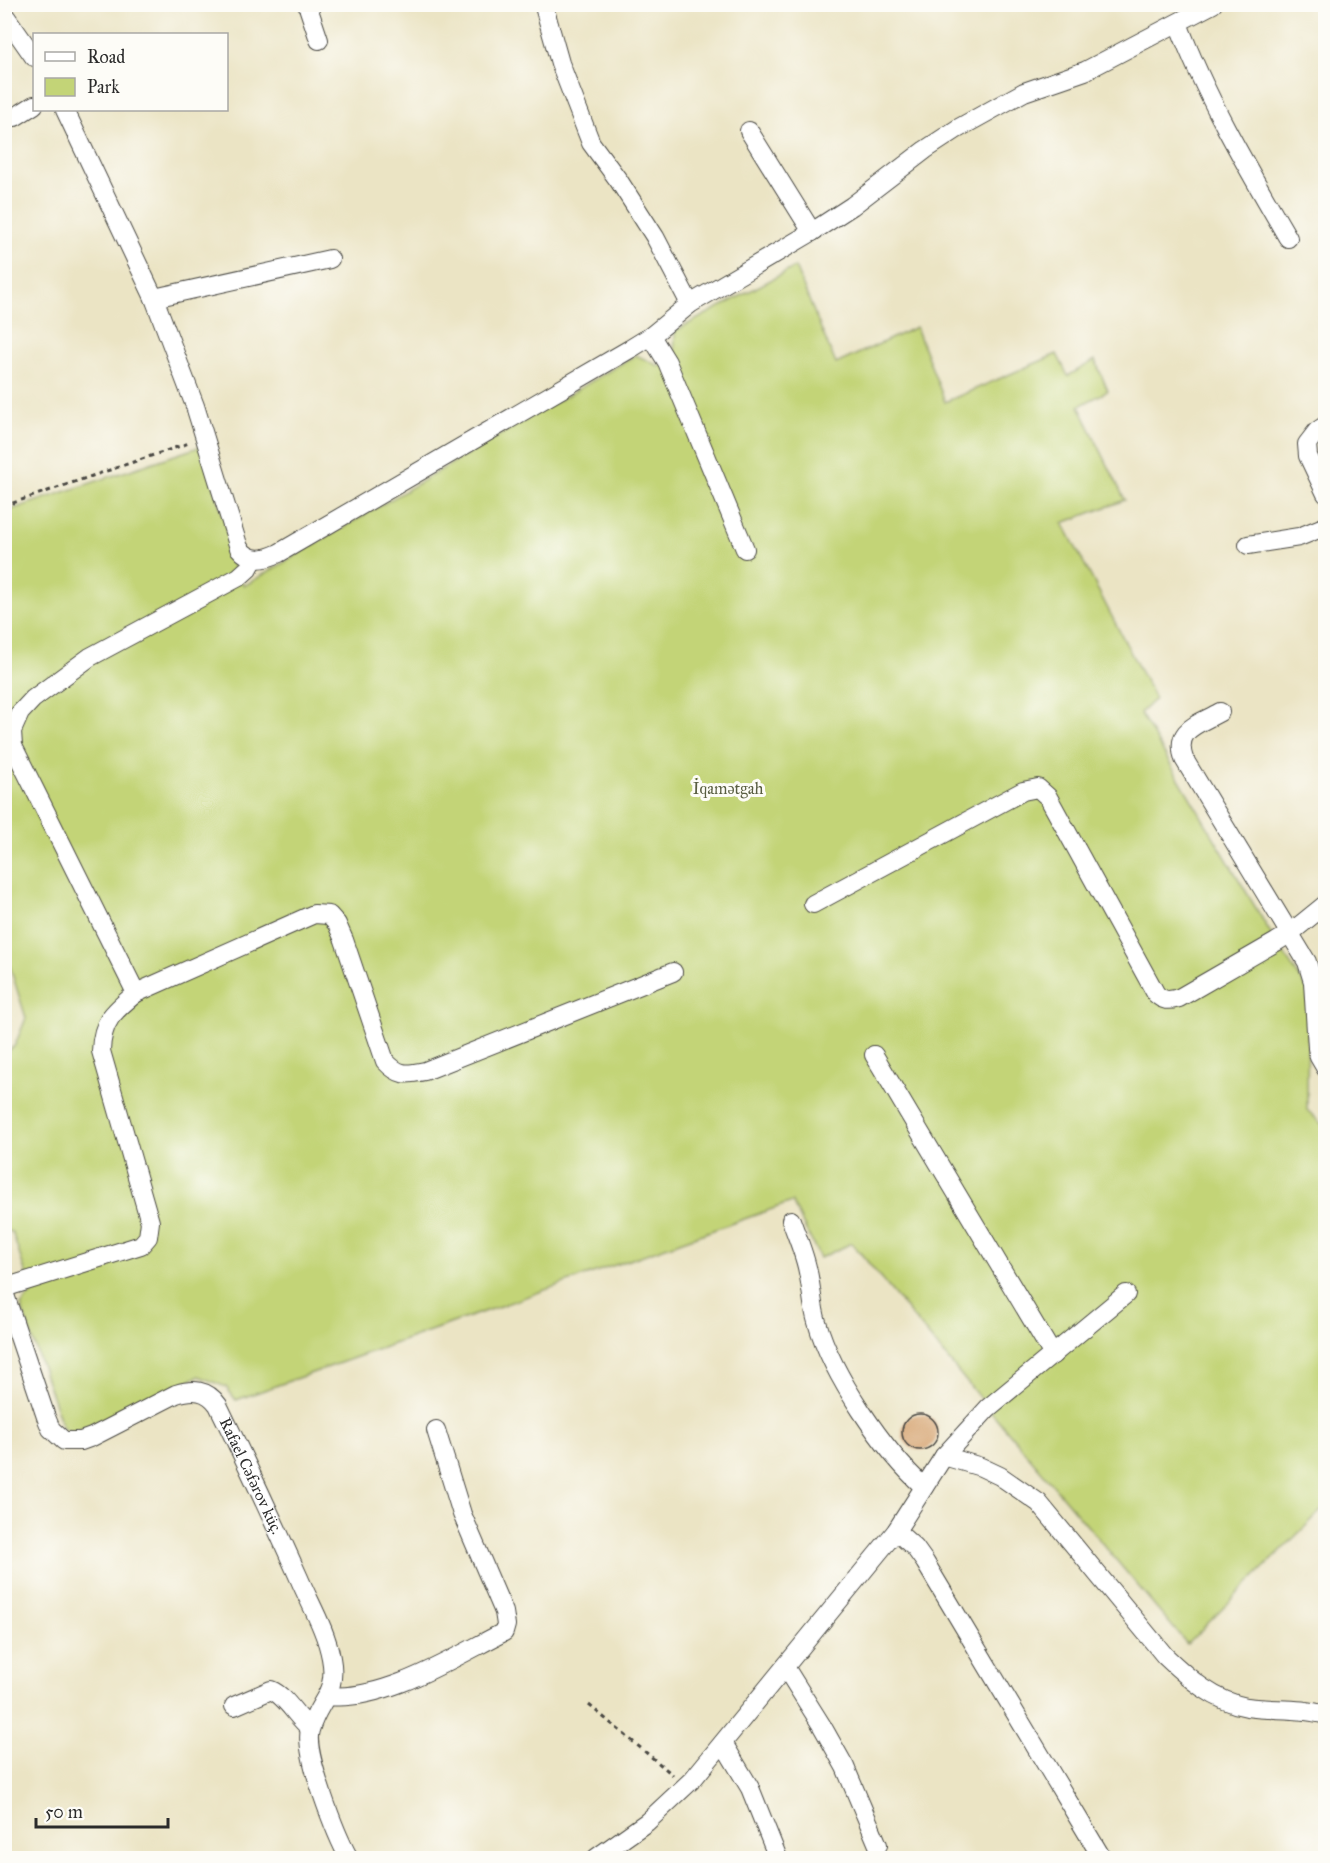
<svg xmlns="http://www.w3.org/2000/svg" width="1330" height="1863" viewBox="0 0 1330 1863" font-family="'IM FELL Great Primer',serif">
  <rect width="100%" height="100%" fill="#fdfcf7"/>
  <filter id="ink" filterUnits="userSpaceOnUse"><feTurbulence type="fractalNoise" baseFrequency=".0167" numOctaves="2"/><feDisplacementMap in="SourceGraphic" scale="12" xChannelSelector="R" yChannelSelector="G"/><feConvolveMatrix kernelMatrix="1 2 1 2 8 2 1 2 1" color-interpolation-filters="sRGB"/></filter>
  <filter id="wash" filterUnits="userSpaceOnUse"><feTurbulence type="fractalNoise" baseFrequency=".008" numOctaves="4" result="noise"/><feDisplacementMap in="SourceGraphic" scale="24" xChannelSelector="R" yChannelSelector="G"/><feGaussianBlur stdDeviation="1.35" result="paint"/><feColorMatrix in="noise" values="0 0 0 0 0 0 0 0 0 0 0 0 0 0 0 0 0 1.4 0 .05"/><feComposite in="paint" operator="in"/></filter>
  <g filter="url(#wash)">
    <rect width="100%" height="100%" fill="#ebe4c4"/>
    <!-- green -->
    <path fill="#c3d477" stroke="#778051" stroke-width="1.5" d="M795 267 836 364 916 327 945 402 1057 354 1068 376 1095 360 1108 391 1079 406 1125 500 1063 523 1155 699 1140 713 1276 942 1308 990 1307 1110 1326 1128 1325 1507 1187 1644 988 1408 852 1243 820 1258 792 1202 236 1400 226 1387 199 1376 72 1433 63 1428 21 1306 32 1292 12 1232 5 1230V1054L15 1045 26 1018 4 948V512L202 446 236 559 233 566 244 586 636 355 659 366 674 357 675 331Z"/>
    <g id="blocks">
      <!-- building -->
      <path fill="#d19a62" d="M902 1432a18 18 0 1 1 36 0a18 18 0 1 1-36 0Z"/>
    </g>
  </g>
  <g filter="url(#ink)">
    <use href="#blocks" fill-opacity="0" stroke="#484742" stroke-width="1.5"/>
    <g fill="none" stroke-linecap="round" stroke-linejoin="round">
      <defs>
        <g id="minor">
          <path d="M307 4 319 40"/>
          <path d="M545 10 560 63 591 143 619 181 655 237 690 304"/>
          <path d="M4 14 34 57"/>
          <path d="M1178 23C1206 98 1248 169 1288 238"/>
          <path d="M65 110 154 298 195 406 239 548C251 563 264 560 279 553L630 349 651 336 690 304 812 232 852 206 925 150 957 129 1024 92 1085 71 1213 4"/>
          <path d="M15 117 34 105"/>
          <path d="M749 131 812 232"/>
          <path d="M154 298 330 259"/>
          <path d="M651 336 667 362 745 549"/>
          <path d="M1326 425 1317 431 1307 444 1308 456 1326 494"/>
          <path d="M1248 545 1299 537 1326 526"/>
          <path d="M1220 712C1197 725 1174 729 1184 759L1307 962 1313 982 1317 1048 1319 1057 1326 1069"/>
          <path d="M813 904 1023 791 1038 788 1048 797 1156 994C1163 1001 1168 1001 1179 998L1276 942 1289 934 1326 904"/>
          <path d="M136 993 314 914 329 915 337 924 344 940 385 1061C399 1076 405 1075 425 1071L673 972"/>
          <path d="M874 1055 1053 1355"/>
          <path d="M791 1220C797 1237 805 1255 808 1272 812 1289 812 1306 817 1322 832 1375 884 1451 924 1487"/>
          <path d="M4 1288 141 1245 148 1237 150 1222 101 1051C102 1021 113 1012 136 993L13 746 12 731 20 713 33 699 90 657 239 577 249 568 254 559"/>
          <path id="s1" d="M4 1292 46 1417 51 1429 64 1441H81L92 1437 176 1394C193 1389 207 1389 218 1405 246 1462 273 1520 299 1578 310 1604 326 1630 331 1658 338 1694 318 1700 310 1730 303 1752 337 1837 349 1858"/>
          <path d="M944 1456 981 1467 1000 1476 1039 1503 1165 1656C1188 1678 1214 1701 1247 1707 1273 1711 1299 1707 1326 1715"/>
          <path d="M896 1531 915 1548 925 1562 1102 1858"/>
          <path d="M785 1667 822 1726 845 1767 878 1845"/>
          <path d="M328 1696C384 1702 454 1657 504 1632L506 1625 504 1612 462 1514 436 1430"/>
          <path d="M234 1706 271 1690C286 1696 296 1717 310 1728"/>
          <path d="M723 1743 750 1788 778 1858"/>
          <path d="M596 1858 647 1822 693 1779 896 1531 944 1456 988 1408 1126 1294"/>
        </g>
      </defs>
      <!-- minor casing -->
      <use href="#minor" stroke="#484742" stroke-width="20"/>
      <!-- path -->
      <path stroke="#484742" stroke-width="3" stroke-dasharray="4.5 4.5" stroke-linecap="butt" d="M4 506 189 443
        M589 1705 673 1775"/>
      <!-- minor -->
      <use href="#minor" stroke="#fff" stroke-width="18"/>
    </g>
  </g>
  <g text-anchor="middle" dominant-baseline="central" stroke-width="6" stroke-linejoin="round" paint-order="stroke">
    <!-- park labels -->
    <g font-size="16" fill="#595e42" stroke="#fdfcf7">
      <text x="728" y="788">İqamətgah</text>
    </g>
    <!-- street labels -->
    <g font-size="16" fill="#2b2b2b" stroke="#fdfcf7">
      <text stroke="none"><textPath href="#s1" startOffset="411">Rafael Cəfərov küç.</textPath></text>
    </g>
  </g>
  <!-- margin -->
  <rect width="1330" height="1863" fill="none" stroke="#fdfcf7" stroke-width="24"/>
  <!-- legend -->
  <rect x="33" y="33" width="195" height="78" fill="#fdfcf7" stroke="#a9a8a5" stroke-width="1.5"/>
  <rect x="45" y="52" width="30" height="9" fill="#ffffff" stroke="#a9a8a5" stroke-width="1.5"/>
  <text x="87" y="63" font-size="18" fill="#2b2b2b">Road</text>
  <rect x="45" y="78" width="30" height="18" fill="#c3d477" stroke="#a9a8a5" stroke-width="1.5"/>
  <text x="87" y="93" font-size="18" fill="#2b2b2b">Park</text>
  <!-- scale -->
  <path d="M36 1818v9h132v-9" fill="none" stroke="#2b2b2b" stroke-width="3"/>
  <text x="45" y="1818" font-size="18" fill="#2b2b2b" stroke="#fdfcf7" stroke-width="4.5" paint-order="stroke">50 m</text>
</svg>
